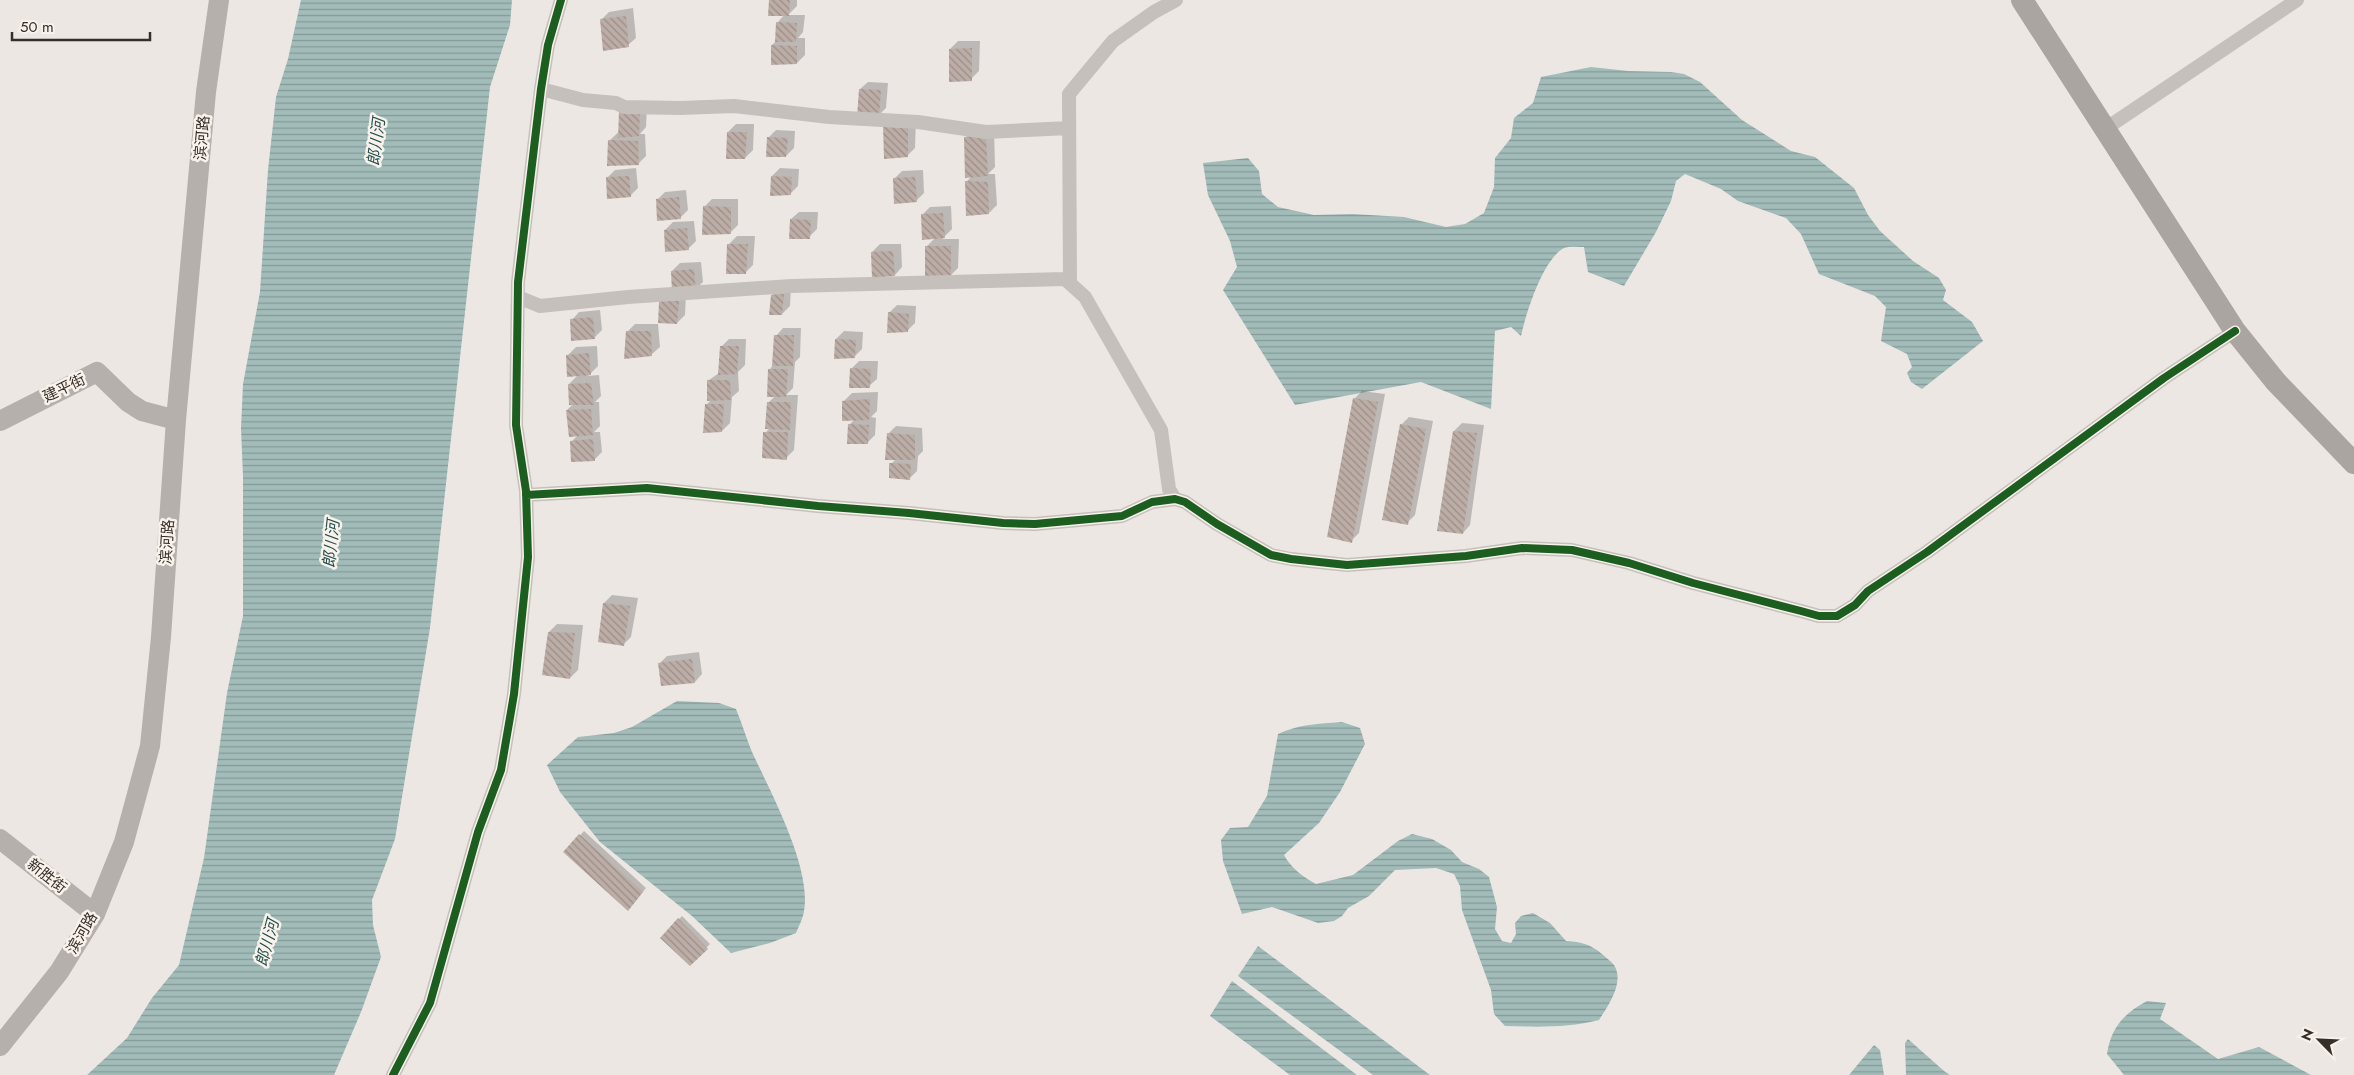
<svg xmlns="http://www.w3.org/2000/svg" width="2354" height="1075" viewBox="0 0 2354 1075" font-family="Jost,'Noto Sans SC',sans-serif">
  <defs>
    <pattern id="water-rules" width="6" height="5" patternUnits="userSpaceOnUse" patternTransform="scale(1.25)"><rect width="6" height="5" fill="#a2bcba"/><path d="M0 2.5h6" fill="none" stroke="#859997"/></pattern>
    <pattern id="building-back-hatch" width="6" height="6" patternUnits="userSpaceOnUse" patternTransform="scale(1.25)"><rect width="6" height="6" fill="#bdada7"/><path d="M-1 5l2 2M0 0l6 6M5-1l2 2" fill="none" stroke="#9a8d88"/></pattern>
  </defs>
  <rect width="100%" height="100%" fill="#ece7e3"/>
  <!-- water -->
  <path fill="url(#water-rules)" d="M301 0H512L510 25 490 87 430 628 395 839 372 900 373 925 381 957 361 1012 334 1075H87L127 1038 152 998 179 965 204 858 227 693 243 616V477L241 428 243 384 260 292 268 170 276 97 288 59Z
    M1591 67 1628 71 1671 72 1684 74 1700 82 1742 120 1791 151 1815 157 1854 188 1868 215 1880 231 1913 261 1939 278 1946 290 1943 300 1972 322 1983 341 1922 389 1911 382 1907 373 1912 367 1907 354 1881 341 1886 307 1875 296 1819 274 1801 234 1786 218 1738 201 1721 189 1685 174 1676 181 1671 201 1656 232 1624 286 1588 272 1584 247C1578 247 1569 246 1564 248 1543 259 1526 313 1521 336L1511 327 1495 331 1491 409 1421 382 1295 405 1223 290 1237 267 1230 241 1208 195 1203 163 1248 158 1259 171 1262 194 1278 207 1314 215 1352 214 1404 217 1446 227 1465 224 1484 213 1494 187 1495 158 1511 138 1514 118 1533 103 1541 77Z
    M677 701 719 703 736 709C742 723 746 738 752 752 770 791 812 868 804 911 803 918 799 926 796 933L770 943 731 953 692 916 600 842 560 792 547 765 578 737 614 733 632 727Z
    M1342 722 1360 728 1365 744 1340 792 1319 823 1284 855C1291 868 1303 877 1316 884L1353 875 1398 841 1412 834 1432 839 1451 850 1462 862 1479 869 1489 877 1497 907 1495 929 1502 941 1511 943 1516 934 1515 923 1521 916 1533 913 1550 923 1566 941C1582 942 1590 944 1602 954 1606 958 1611 961 1614 965 1625 982 1608 1006 1599 1020 1568 1028 1537 1027 1505 1026L1494 1014 1491 990 1462 910 1460 886 1454 874 1436 868 1395 870 1369 896 1348 908 1342 916 1334 921 1318 923 1272 907 1242 914 1223 861 1221 840 1230 828 1248 827 1267 796 1278 734C1299 724 1319 724 1342 722Z
    M1258 946 1430 1075H1373L1238 976Z
    M1232 981 1357 1075H1290L1210 1016Z
    M2147 1001 2166 1003 2160 1019 2218 1059 2259 1047 2311 1075H2124L2107 1054C2111 1028 2123 1014 2147 1001Z
    M1908 1039 1944 1071 1950 1075H1906L1905 1043Z
    M1874 1045 1880 1050 1884 1075H1849Z"/>
  <!-- shadow -->
  <path fill="#0003" d="M770 0H797V6L788 15H805L803 32 798 38H805V55L797 63 772 45 776 41 777 23 785 14Z
    M633 8 636 38 628 45 601 20 609 12Z
    M958 41H980L979 71 971 79 950 49Z
    M868 82 888 83 886 108 878 116 860 89Z
    M647 105 646 127 640 134H645L646 156 638 164 609 141Z
    M916 118 915 148 907 156 884 127Z
    M736 124H754L753 150 745 158 728 132Z
    M994 129 995 167 988 174H995L997 205 989 213 966 182 971 177 965 138 973 130Z
    M776 130 795 131 794 148 786 156 768 138Z
    M636 168 638 188 630 196 607 178 615 170Z
    M780 168 799 169 798 186 790 194 772 176Z
    M923 170 924 193 916 201 894 179 902 171Z
    M686 190 688 210 680 218 657 200 665 192Z
    M712 199H738V225L730 233 704 207Z
    M951 206 952 229 942 239H959L958 268 950 276 926 247 935 238 922 215 930 207Z
    M799 212H818L817 229 809 237 791 219Z
    M694 221 696 241 688 249 665 230 673 222Z
    M737 236H755L753 265 745 273 729 244Z
    M880 244H901L902 267 895 275 872 252Z
    M701 262 703 282 695 290 672 271 680 263Z
    M780 287H791L790 306 782 314 772 295Z
    M686 293 685 315 677 323 661 302Z
    M897 305 916 306 915 323 907 331 889 313Z
    M600 310 602 330 594 338 572 320 579 312Z
    M635 324H658L660 347 652 354 627 332Z
    M783 328H801L800 357 795 362 793 388 786 395H798L794 450 786 458 765 433 770 428 768 403 775 396 770 369 773 365 776 336Z
    M844 331 863 332 862 349 854 357 836 339Z
    M729 339H746L745 365 738 372 739 391 732 397 730 423 722 431 706 405 711 400 709 380 719 373 721 347Z
    M597 346 598 366 588 376 599 375 601 396 595 402H599L600 426 594 432H600L602 452 594 460 572 441 578 435 567 410 573 404 569 384 579 374 568 355 576 347Z
    M859 361H878L877 379 869 386 851 369Z
    M1362 391 1385 394 1359 533 1351 541 1354 399Z
    M878 392 877 411 871 417 876 418 875 435 867 443 849 425 855 419 844 401 852 393Z
    M1409 417 1433 421 1415 515 1407 523 1401 425Z
    M1462 423 1484 425 1470 525 1463 533 1438 529 1454 431Z
    M896 426 922 428 923 451 918 456 917 471 909 479 891 464 896 459 888 434Z
    M612 595 638 598 631 637 623 645 604 603Z
    M557 624 583 625 578 670 570 678 549 632Z
    M699 652 702 674 695 682 659 664 667 656Z
    M584 831 646 888 631 906 565 852Z
    M682 916 710 944 690 964 661 938Z"/>
  <!-- building -->
  <path fill="url(#building-back-hatch)" d="M769 0H790L789 16H768Z
    M626 16 629 47 603 51 600 19Z
    M776 22 797 23 796 42H775Z
    M771 45 797 46V64L771 65Z
    M972 48V81L949 82V49Z
    M859 89 881 90 879 117H857Z
    M619 111 640 112 639 136 618 138Z
    M908 125V157L884 159 883 126Z
    M727 132H747L745 159H726Z
    M986 136 988 176 965 178 964 137Z
    M767 137 788 138 786 157H766Z
    M608 140 638 141 639 165 607 166Z
    M629 176 631 197 607 199 606 177Z
    M771 176 792 177 791 195 770 196Z
    M915 177 917 202 894 204 893 178Z
    M965 181 988 182 989 214 966 216Z
    M679 197 681 219 657 221 656 199Z
    M703 206 731 207V234L702 235Z
    M943 213 945 238 922 240 921 214Z
    M790 219 811 220 810 239H789Z
    M687 228 689 250 665 252 664 230Z
    M727 244H748L746 274H726Z
    M925 246H951V277L925 278Z
    M893 251 895 276 872 278 871 252Z
    M694 269 696 291 672 293 671 271Z
    M784 294 782 315H769L771 295Z
    M659 301H679L677 324 658 323Z
    M888 312 909 314 908 332 887 333Z
    M593 317 595 339 571 341 570 319Z
    M626 331H651L652 356 624 359Z
    M774 335H794L793 366H772Z
    M835 339 856 340 855 358 834 359Z
    M720 346H739L737 374 718 375Z
    M589 353 591 375 567 377 566 355Z
    M850 368 871 369 870 388H849Z
    M768 369H788L786 397H767Z
    M707 380H730L731 400 707 401Z
    M591 383 594 405H569L568 384Z
    M1353 398 1378 402 1352 543 1327 537Z
    M870 399 869 420 842 421V401Z
    M767 402H791L790 430 765 429Z
    M705 404H724L722 432 703 433Z
    M591 409 593 435 569 437 566 410Z
    M848 424 869 425 868 444H847Z
    M1400 424 1426 429 1408 525 1382 520Z
    M1453 431 1477 433 1463 534 1437 531Z
    M763 432H788L787 460 762 458Z
    M887 433 915 435V460H885Z
    M593 439 595 461 571 462 570 441Z
    M889 463 911 464 910 480 889 478Z
    M603 603 630 606 624 646 598 642Z
    M548 632 575 633 570 679 542 675Z
    M692 659 695 683 661 686 658 663Z
    M579 834 643 892 628 911 563 852Z
    M678 918 708 949 690 966 660 938Z"/>
  <g fill="none" stroke-linecap="round" stroke-linejoin="round">
    <!-- street -->
    <path stroke="#c6c0bc" stroke-width="14" d="M541 89 583 100 616 103 624 107 680 108 734 106 829 117 918 122 986 132 1069 128
      M2105 129 2297 0
      M1070 283 1069 94 1113 41 1154 12 1176 0
      M518 297 540 306 628 297 791 286 1065 279 1085 297 1161 430 1169 489 1175 499
      M526 495 647 488 818 506 909 513 1003 523 1035 524 1122 516 1152 502 1175 499 1185 502 1217 524 1271 555 1291 559 1347 565 1466 556 1522 548 1572 550 1629 563 1693 583 1801 611 1819 616H1837L1855 605 1868 591 1927 552 2164 378 2235 331
      M393 1075 430 1003 478 832 501 770 514 694 528 557 526 491 516 425 518 282 541 89 548 45 561 0"/>
    <!-- secondary -->
    <path stroke="#b6b0ad" stroke-width="20" d="M0 421 97 372 128 402 142 411 176 420
      M0 839 95 914
      M0 1046 59 972 95 914 124 842 150 746 161 637 176 420 206 92 219 0"/>
    <!-- primary -->
    <path stroke="#aba5a1" stroke-width="22" d="M2022 0 2235 331 2276 382 2354 463"/>
    <defs>
      <path id="cycleway" d="M526 495 647 488 818 506 909 513 1003 523 1035 524 1122 516 1152 502 1175 499 1185 502 1217 524 1271 555 1291 559 1347 565 1466 556 1522 548 1572 550 1629 563 1693 583 1801 611 1819 616H1837L1855 605 1868 591 1927 552 2164 378 2235 331
        M393 1075 430 1003 478 832 501 770 514 694 528 557 526 491 516 425 518 282 541 89 548 45 561 0"/>
    </defs>
    <!-- cycleway casing -->
    <use href="#cycleway" stroke="#f8f2eb" stroke-width="11"/>
    <!-- cycleway -->
    <use href="#cycleway" stroke="#1b5e20" stroke-width="8"/>
  </g>
  <g text-anchor="middle" dominant-baseline="central" stroke-width="5" stroke-linejoin="round" paint-order="stroke">
    <!-- street labels -->
    <g font-size="15" fill="#362e2a" stroke="#f8f2eb">
      <text transform="translate(202 138) rotate(-85)">滨河路</text>
      <text transform="translate(64 388) rotate(-26)">建平街</text>
      <text transform="translate(167 542) rotate(-86)">滨河路</text>
      <text transform="translate(47 876) rotate(38)">新胜街</text>
      <text transform="translate(82 933) rotate(-60)">滨河路</text>
    </g>
    <!-- water labels -->
    <g font-size="16" font-style="italic" fill="#255152" stroke="#f8f2eb">
      <text transform="translate(376 142) rotate(-83)">郎川河</text>
      <text transform="translate(331 544) rotate(-84)">郎川河</text>
      <text transform="translate(267 943) rotate(-75)">郎川河</text>
    </g>
  </g>
  <!-- north arrow -->
  <g transform="translate(2319 1040) rotate(294)" stroke="#f8f2eb" stroke-width="4" paint-order="stroke">
  <path d="M0-4L9 19L0 12L-9 19Z" fill="#362e2a"/>
  <text y="-8" font-size="14" font-weight="bold" text-anchor="middle" fill="#362e2a">N</text>
  </g>
  <!-- scale -->
  <path d="M12 32v8h138v-8" fill="none" stroke="#362e2a" stroke-width="2.5"/>
  <text x="20" y="32" font-size="15" fill="#362e2a" stroke="#f8f2eb" stroke-width="4" paint-order="stroke">50 m</text>
</svg>
